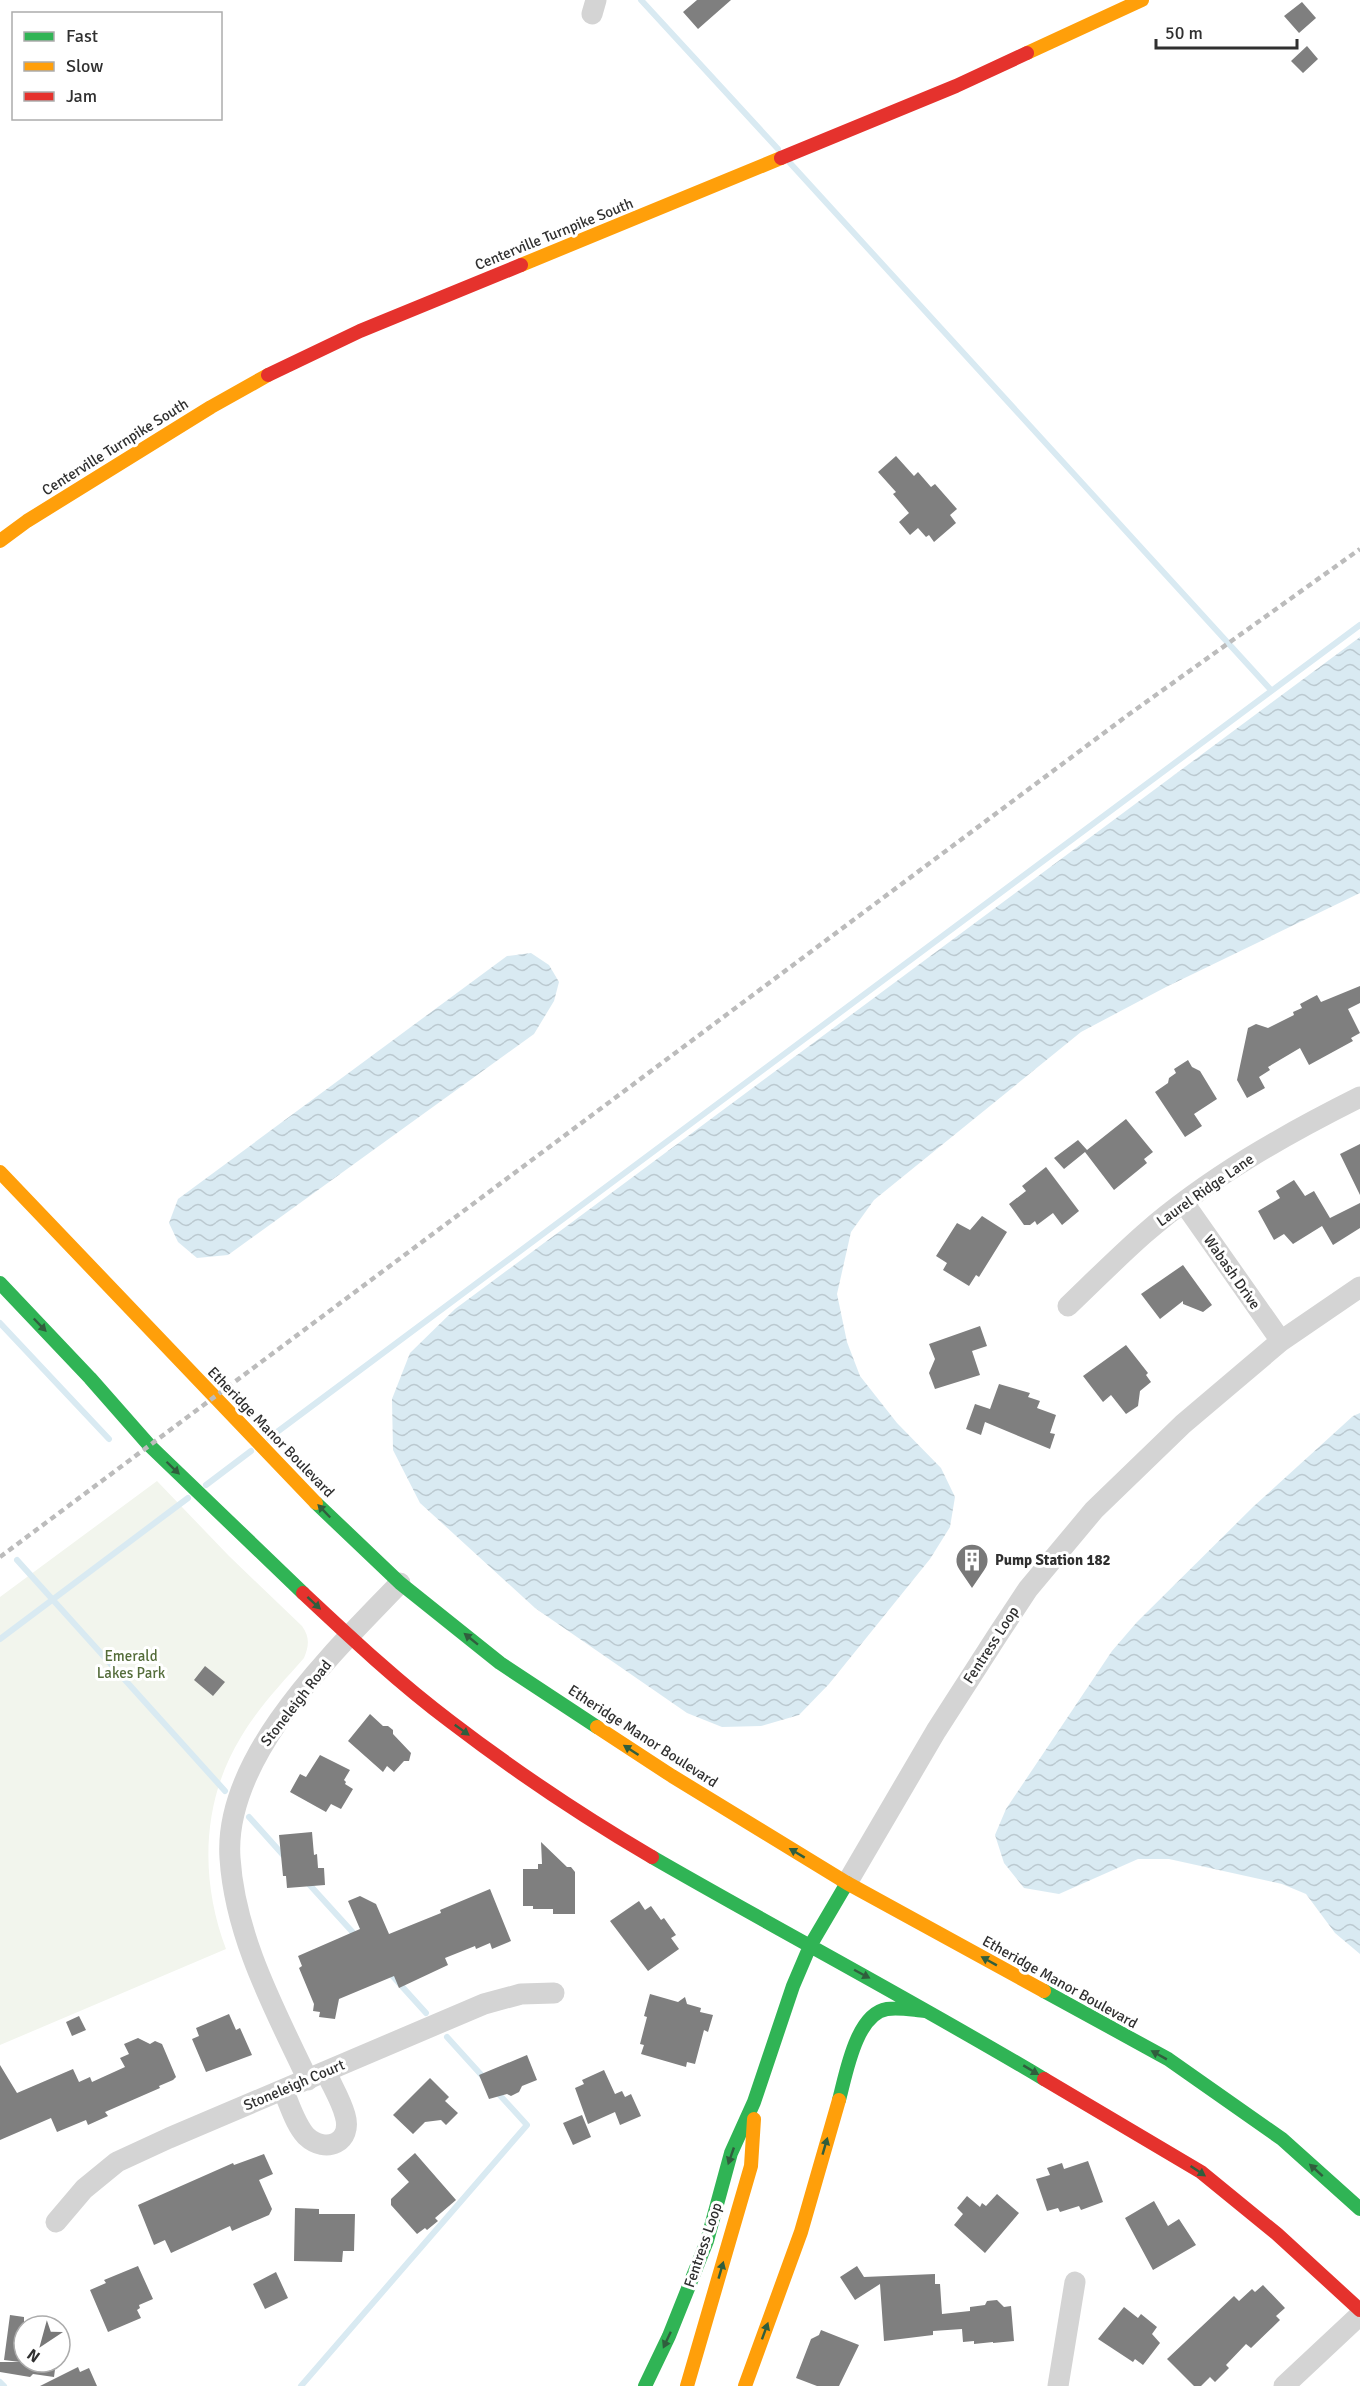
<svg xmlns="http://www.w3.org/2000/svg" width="1360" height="2386" viewBox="0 0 1360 2386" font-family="Signika,sans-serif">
  <defs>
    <pattern id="water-waves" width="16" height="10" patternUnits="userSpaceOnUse" patternTransform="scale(1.5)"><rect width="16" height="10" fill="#d9eaf2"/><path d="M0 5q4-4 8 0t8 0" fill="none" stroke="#bbc9d0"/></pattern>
  </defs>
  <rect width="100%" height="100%" fill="#fff"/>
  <!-- park -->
  <path fill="#f2f5ed" d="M157 1481 229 1556 302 1626C310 1637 309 1646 304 1658 282 1683 258 1708 241 1737 201 1802 200 1880 226 1949L0 2045V1597Z"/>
  <!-- water -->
  <path fill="url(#water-waves)" d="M1360 637V893L1166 987 1081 1032 874 1200 851 1232 837 1294 847 1342 860 1376 897 1423 941 1468 955 1497 950 1527 930 1559 829 1684 799 1715 761 1726 722 1727 687 1713 535 1608 420 1503 393 1450 392 1399 410 1353 455 1309Z
    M531 953 549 965 559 982 554 1001 534 1034 228 1255 197 1258 178 1242 169 1223 178 1199 507 956Z
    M1360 1413V1954L1335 1933 1306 1894 1282 1884 1169 1859H1138L1059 1894 1024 1888 1004 1863 995 1835 1006 1809 1112 1651 1137 1622 1254 1506 1353 1416Z"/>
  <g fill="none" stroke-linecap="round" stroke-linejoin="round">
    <!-- stream -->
    <path stroke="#d9eaf2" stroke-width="6" d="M641 0 778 149
      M790 163 1271 690
      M0 1323 109 1439
      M269 1438 1360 625
      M206 1485 251 1451
      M17 1560 225 1791
      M0 1639 188 1498
      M249 1817 284 1856
      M307 1882 357 1937
      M388 1971 426 2013
      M447 2037 485 2079
      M0 2382 4 2386
      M301 2386 527 2125 496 2091"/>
  </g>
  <!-- building -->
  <path fill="#7f7f7f" d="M697 0H731L698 29 683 12Z
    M1302 2 1316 18 1299 33 1284 16Z
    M1307 46 1318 59 1303 73 1291 61Z
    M896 456 914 476 918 472 931 487 935 484 957 509 950 515 956 523 934 542 929 535 926 537 918 528 910 535 899 522 909 513 893 494 896 492 878 472Z
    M1360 986V1003L1348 1009 1360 1033 1351 1038 1353 1041 1309 1065 1300 1048 1268 1067 1270 1070 1259 1077 1265 1088 1247 1098 1237 1080 1248 1028 1256 1024 1268 1028 1294 1015 1293 1012 1302 1008 1300 1004 1317 995 1321 1002Z
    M1188 1060 1192 1067 1200 1071 1217 1099 1194 1114 1202 1126 1185 1137 1155 1092 1168 1083 1169 1078 1176 1073 1174 1069Z
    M1126 1119 1153 1152 1144 1159 1147 1163 1114 1190 1085 1152 1064 1169 1054 1158 1078 1140 1087 1150Z
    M1360 1144V1195L1340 1154Z
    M1046 1167 1079 1211 1062 1225 1053 1213 1037 1225 1035 1221 1030 1225H1024L1009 1204 1026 1191 1022 1186Z
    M1294 1180 1305 1196 1314 1191 1330 1218 1360 1203V1228L1333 1245 1322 1226 1293 1244 1284 1234 1274 1240 1258 1211 1280 1198 1276 1191Z
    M982 1216 1007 1232 979 1277 976 1275 969 1286 943 1270 947 1263 936 1256 957 1223 970 1230Z
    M1183 1265 1212 1305 1203 1312 1183 1304V1301L1160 1319 1141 1294Z
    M980 1326 987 1346 972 1351 980 1375 935 1389 929 1373 935 1359 929 1344Z
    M1126 1345 1148 1373 1146 1375 1151 1382 1140 1391 1138 1406 1126 1414 1111 1395 1103 1402 1083 1376Z
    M999 1384 1030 1393 1028 1397 1040 1401 1037 1408 1056 1415 1050 1433 1055 1434 1050 1449 985 1422 981 1435 966 1429 975 1404 990 1409Z
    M205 1666 225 1682 213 1696 194 1680Z
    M370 1714 383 1726H388L393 1730V1734L411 1753 409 1761H404L394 1772 387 1766 383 1772 348 1741Z
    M320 1755 350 1770 344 1780 346 1782 345 1784 353 1789 341 1809 331 1804 326 1812 290 1792 300 1774 306 1777Z
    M312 1832 314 1855 317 1854 318 1868H324L325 1885 287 1888 286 1876H283L279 1835Z
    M541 1842 567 1867H571L575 1872V1914H553V1909H533V1906H523V1869H538V1864H542Z
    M490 1889 511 1941 492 1949 490 1943 476 1949 475 1946 445 1958 448 1965 399 1988 394 1976 339 1999 335 2019 319 2017 320 2012 313 2011 314 2004 299 1968 302 1966 298 1956 360 1929 348 1901 360 1896 376 1904 389 1934 441 1913 440 1910Z
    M639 1901 645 1910 651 1906 661 1920 664 1918 676 1935 671 1938 679 1949 648 1971 610 1921Z
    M650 1994 678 2002 685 1997 687 2004 701 2008 700 2012 713 2015 708 2032 704 2030 695 2064 687 2062 686 2067 641 2054 644 2045 640 2044 647 2017 644 2016Z
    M229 2014 236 2030 240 2028 252 2055 206 2072 192 2039 199 2036 196 2028Z
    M79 2016 86 2030 72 2036 66 2022Z
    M138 2038 150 2044 155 2041 162 2044 176 2077 173 2080 159 2086 160 2088 105 2112 108 2116 88 2125 86 2120 57 2132 51 2118 0 2140V2065L17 2093 73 2069 79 2082 90 2077 92 2082 125 2067 120 2058 129 2054 124 2044Z
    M527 2055 537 2080 522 2086 519 2092 511 2096 507 2094 489 2099 479 2075Z
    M604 2070 615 2094 622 2091 625 2097 631 2094 641 2116 620 2125 615 2112 588 2124 575 2088 584 2084 582 2080Z
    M430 2078 449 2097 445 2101 458 2113 446 2125 441 2120 425 2122 413 2134 393 2115Z
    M582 2115 591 2137 573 2145 563 2123Z
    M415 2153 456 2200 435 2218 438 2221 427 2230 425 2228 417 2234 391 2205V2199L409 2182 397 2169Z
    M264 2154 273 2174 259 2180 272 2209 269 2215 232 2231 230 2226 171 2253 165 2240 154 2245 138 2205 233 2163 234 2165Z
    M1088 2161 1103 2202 1081 2210 1079 2206 1060 2212 1058 2208 1047 2211 1036 2179 1050 2175 1047 2168 1062 2163 1064 2169Z
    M997 2194 1019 2213 985 2253 954 2225 963 2214 957 2208 967 2196 980 2207 982 2203 986 2206Z
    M1154 2201 1168 2226 1179 2219 1196 2245 1153 2270 1125 2218Z
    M295 2208 319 2209V2214H355L354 2251H343L342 2262 294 2261Z
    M138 2266 153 2299 139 2305 140 2308 137 2310 141 2318 108 2332 90 2290 106 2283 104 2280Z
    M857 2266 864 2277 935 2274V2284H940L942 2314 970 2311V2307L985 2305 987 2301 997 2300 1004 2307 1011 2306 1014 2341 993 2343V2342L974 2344V2341L963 2342 962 2329 933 2331V2335L884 2341 880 2284 855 2300 840 2277Z
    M276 2272 288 2298 265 2309 253 2284Z
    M1263 2285 1285 2308 1276 2316 1280 2320 1251 2348 1246 2344 1226 2365 1229 2368 1215 2382 1210 2377 1201 2386H1194L1167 2359 1234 2296 1239 2301 1252 2289 1255 2292Z
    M1124 2307 1138 2318 1141 2314 1157 2327 1152 2334 1160 2343 1143 2365 1135 2359 1133 2362 1098 2339Z
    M10 2315 24 2317V2362H56L54 2377 33 2374 30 2377 0 2372V2362H20L4 2360Z
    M821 2330 859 2345 839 2386H817L796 2378 811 2339 819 2335Z
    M78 2367 80 2372 89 2368 97 2386H40Z"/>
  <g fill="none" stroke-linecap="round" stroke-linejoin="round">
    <!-- street -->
    <path stroke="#d4d4d4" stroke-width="21" d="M592 14 596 0
      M1184 1203 1281 1341
      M1068 1306C1093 1282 1118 1257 1144 1234 1208 1178 1284 1135 1360 1097
      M847 1883 936 1731 997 1636 1028 1589 1094 1510 1183 1424 1281 1341 1360 1287
      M308 2080C275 2010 235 1937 230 1858 223 1756 335 1651 400 1583
      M283 2090C290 2105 295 2124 306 2136 326 2155 353 2142 345 2115 341 2100 332 2086 326 2072
      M56 2222 84 2189 117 2162 169 2138 484 2004 521 1994 554 1993
      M1058 2386 1075 2282
      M1284 2386 1360 2315"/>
    <!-- fast -->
    <path stroke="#30b455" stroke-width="14" d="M0 1283 90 1378 149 1445 303 1593
      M316 1503 400 1583 500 1663 597 1727
      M652 1857C782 1932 915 2002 1044 2079
      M1044 1991 1168 2059 1282 2139 1360 2209
      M839 2100C846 2074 856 2014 887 2009 899 2007 913 2010 925 2011
      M645 2386 669 2336 707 2241 731 2153 754 2102 793 1986 810 1946 847 1883"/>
    <!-- slow -->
    <path stroke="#ff9f0a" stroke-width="14" d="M1027 53 1142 0
      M521 265 781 158
      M0 541 27 521 211 407 268 375
      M0 1172 316 1503
      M597 1727 672 1776 847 1883 1044 1991
      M687 2386 751 2166 754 2119
      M745 2386 801 2232 839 2100"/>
    <!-- jam -->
    <path stroke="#e5322d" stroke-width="14" d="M781 158 956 86 1027 53
      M268 375 360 331 521 265
      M303 1593C351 1638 399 1683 451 1722 515 1771 582 1816 652 1857
      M1044 2079 1201 2172 1277 2234 1360 2310"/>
    <!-- rail -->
    <path stroke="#bcbcbc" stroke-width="4.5" stroke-dasharray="6 4.5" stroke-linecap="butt" d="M0 1557 1128 715 1360 549"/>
  </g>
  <!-- one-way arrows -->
  <defs><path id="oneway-solid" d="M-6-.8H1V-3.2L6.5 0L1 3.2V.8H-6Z" transform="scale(1.5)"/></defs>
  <g fill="#305e3d">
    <use href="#oneway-solid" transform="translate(40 1325) rotate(46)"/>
    <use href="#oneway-solid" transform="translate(173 1468) rotate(44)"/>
    <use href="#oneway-solid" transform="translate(324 1511) rotate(-134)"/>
    <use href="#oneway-solid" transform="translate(314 1603) rotate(43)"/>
    <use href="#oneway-solid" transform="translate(471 1639) rotate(-141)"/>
    <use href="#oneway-solid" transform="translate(462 1730) rotate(36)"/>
    <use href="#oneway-solid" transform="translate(631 1750) rotate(-147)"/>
    <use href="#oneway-solid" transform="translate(797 1853) rotate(-149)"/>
    <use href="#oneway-solid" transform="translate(989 1961) rotate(-151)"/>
    <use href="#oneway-solid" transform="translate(862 1974) rotate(28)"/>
    <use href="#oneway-solid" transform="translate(1159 2055) rotate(-151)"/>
    <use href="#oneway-solid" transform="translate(1031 2070) rotate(31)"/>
    <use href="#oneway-solid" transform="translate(825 2146) rotate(-74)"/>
    <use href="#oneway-solid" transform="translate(731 2156) rotate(109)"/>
    <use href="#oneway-solid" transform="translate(1316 2170) rotate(-138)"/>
    <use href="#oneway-solid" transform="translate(1198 2171) rotate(34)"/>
    <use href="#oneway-solid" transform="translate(721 2270) rotate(-74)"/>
    <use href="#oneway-solid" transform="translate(765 2331) rotate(-70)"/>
    <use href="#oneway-solid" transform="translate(667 2340) rotate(115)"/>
  </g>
  <!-- icons -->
  <defs>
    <symbol id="building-pin" viewBox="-11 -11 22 30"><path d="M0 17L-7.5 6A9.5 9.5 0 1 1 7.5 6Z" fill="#787878" stroke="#fff"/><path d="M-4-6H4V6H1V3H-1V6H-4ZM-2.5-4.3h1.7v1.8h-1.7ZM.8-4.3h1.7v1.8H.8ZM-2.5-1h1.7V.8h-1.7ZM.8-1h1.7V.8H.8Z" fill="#fff"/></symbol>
  </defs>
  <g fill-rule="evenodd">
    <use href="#building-pin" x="953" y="1541" width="38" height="52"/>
  </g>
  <g text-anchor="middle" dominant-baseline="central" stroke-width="6" stroke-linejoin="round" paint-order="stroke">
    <!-- street labels -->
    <g font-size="15" fill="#303030" stroke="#fff">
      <text transform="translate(554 234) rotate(-22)">Centerville Turnpike South</text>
      <text transform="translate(115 447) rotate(-32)">Centerville Turnpike South</text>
      <text transform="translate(1205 1190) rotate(-35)">Laurel Ridge Lane</text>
      <text transform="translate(1232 1272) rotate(55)">Wabash Drive</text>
      <text transform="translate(271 1432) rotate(46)">Etheridge Manor Boulevard</text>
      <text transform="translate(991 1645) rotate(-57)">Fentress Loop</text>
      <text transform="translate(296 1703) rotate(-52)">Stoneleigh Road</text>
      <text transform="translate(643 1736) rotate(33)">Etheridge Manor Boulevard</text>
      <text transform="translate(1060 1982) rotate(29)">Etheridge Manor Boulevard</text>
      <text transform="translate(294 2085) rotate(-23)">Stoneleigh Court</text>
      <text transform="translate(703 2245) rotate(-71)">Fentress Loop</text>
    </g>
    <!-- poi labels -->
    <g font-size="15" font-weight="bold" fill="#303030" stroke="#fff" text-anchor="start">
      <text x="995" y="1560">Pump Station 182</text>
    </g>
    <!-- park labels -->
    <g font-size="15" fill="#556d3b" stroke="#fff">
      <text x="131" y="1656">Emerald<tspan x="131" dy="17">Lakes Park</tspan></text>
    </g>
  </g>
  <!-- legend -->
  <rect x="12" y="12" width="210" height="108" fill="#ffffff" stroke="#acacac" stroke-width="1.5"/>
  <rect x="24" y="32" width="30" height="9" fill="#30b455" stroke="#acacac" stroke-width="1.5"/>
  <text x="66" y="42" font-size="18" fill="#303030">Fast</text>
  <rect x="24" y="62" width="30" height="9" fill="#ff9f0a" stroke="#acacac" stroke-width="1.5"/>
  <text x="66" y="72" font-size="18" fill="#303030">Slow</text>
  <rect x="24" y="92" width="30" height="9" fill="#e5322d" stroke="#acacac" stroke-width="1.5"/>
  <text x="66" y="102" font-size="18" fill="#303030">Jam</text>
  <!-- north arrow -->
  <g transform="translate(42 2344) rotate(216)"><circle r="28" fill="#ffffff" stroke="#acacac" stroke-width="1.5"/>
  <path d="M0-4.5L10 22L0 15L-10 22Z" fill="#787878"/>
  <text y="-9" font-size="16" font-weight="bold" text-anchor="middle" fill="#303030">N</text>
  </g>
  <!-- scale -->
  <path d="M1156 39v9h141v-9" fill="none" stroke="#303030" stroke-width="3"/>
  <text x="1165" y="39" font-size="18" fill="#303030" stroke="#ffffff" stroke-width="4.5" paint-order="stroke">50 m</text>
</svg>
